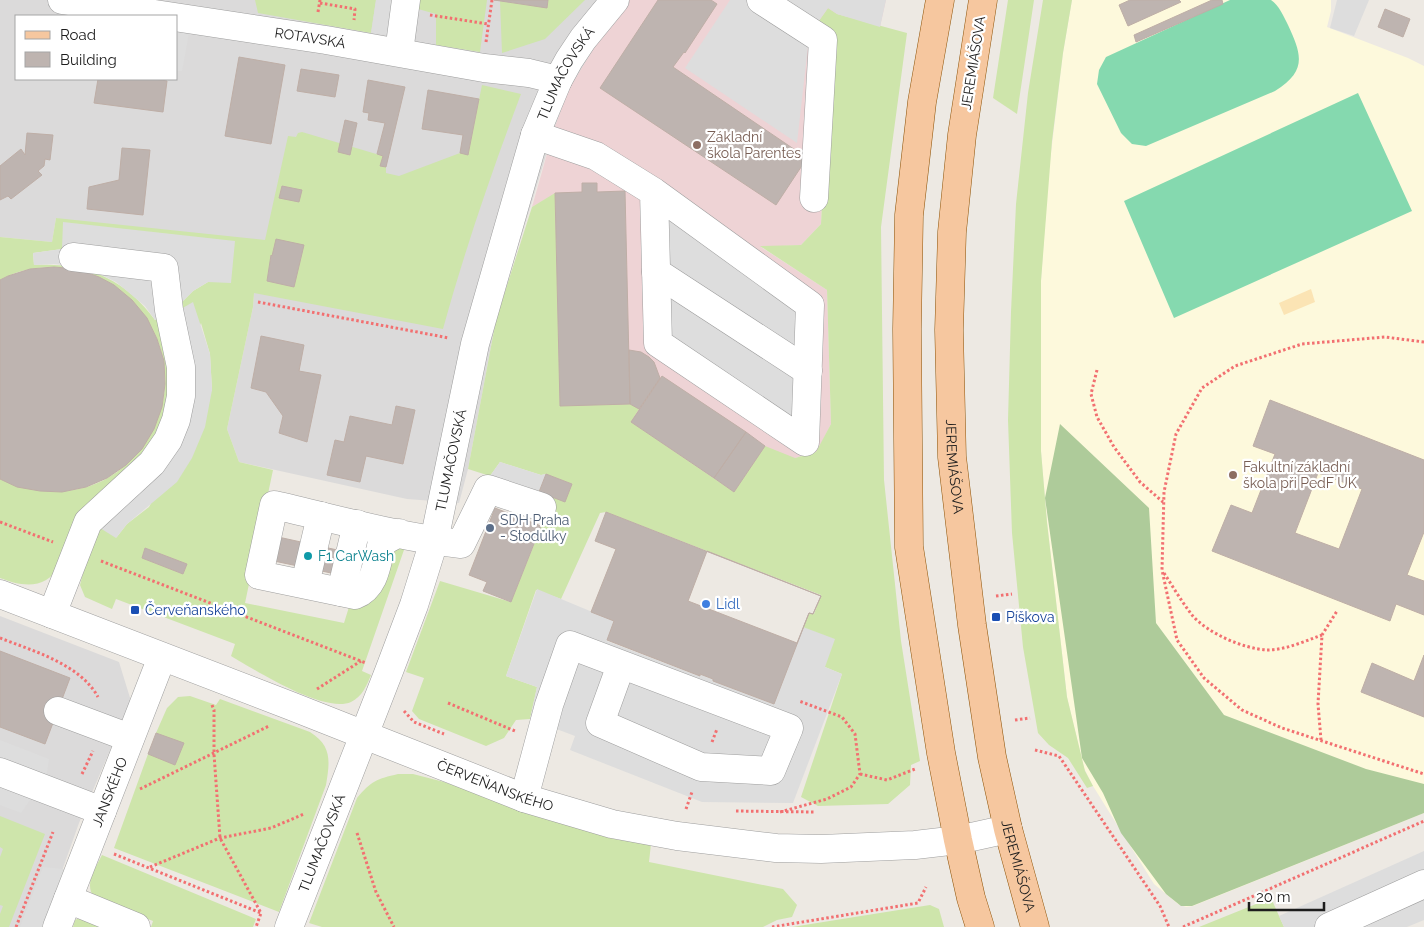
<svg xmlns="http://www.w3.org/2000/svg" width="1424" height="927" viewBox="0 0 1424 927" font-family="Raleway,sans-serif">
  <rect width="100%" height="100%" fill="#ede9e3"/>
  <!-- residential -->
  <path fill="#dbdada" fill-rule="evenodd" d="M0 0H629L611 20 554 129 496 320 468 469 459 503 407 499 239 462 227 429 253 307 254 292 56 218 52 242 0 237ZM16 16H176V79H16Z
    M0 616 119 662 131 701 79 823 42 927H0Z"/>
  <!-- commercial -->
  <path fill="#eed3d5" d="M629 0H886L880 27 837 14 831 32 821 224 801 245 761 247 827 290 831 424 817 452 795 458 734 492 631 422 560 406 555 194 532 207 554 129 569 89 611 20Z"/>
  <!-- education -->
  <path fill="#fdf9dc" d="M1072 0H1331V11L1327 27 1408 58 1424 66V813L1193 906 1186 907 1178 904 1154 884 1093 786 1084 768 1067 697 1047 522 1041 451 1040 364 1041 281 1048 178 1063 53Z"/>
  <!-- grass -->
  <path fill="#cee5ab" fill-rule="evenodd" d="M255 0H376L371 33 258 13Z
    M419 0H487L480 52 436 45V14L418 9Z
    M548 0H585L545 39 502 53 500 1 547 7Z
    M1008 0H1034L1017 114 993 98Z
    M1043 0H1072L1063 53 1052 141 1041 281V451L1047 522 1067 697 1085 771 1093 786 1087 788 1068 758 1049 745 1038 733 1023 647 1012 533 1008 420 1011 312 1016 204 1028 93Z
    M828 8 837 14 907 33 881 227 884 480 901 641 920 761 911 765 910 785 888 804 818 806 801 797 842 674 825 667 803 627 809 613 814 614 821 595 606 512 600 513 561 599 536 590 506 676 537 687 530 719 516 720 504 738 486 746 419 719 412 711 424 678 406 672 440 581 511 602 553 497 565 501 572 484 546 474 541 475 500 462 490 476 468 469 496 320 532 207 555 193 560 406 630 404 639 409 631 422 734 492 765 446 795 458 816 452 831 424 827 290 760 246 801 245 821 224 831 32 816 25Z
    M482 85 521 94C492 171 465 249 443 329L254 293 253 307 227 429 239 462 273 470 245 603 344 623 349 607C387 607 384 576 390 547H405L362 671 371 675C367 685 362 697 351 702 324 714 255 670 231 656L235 644 116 599 112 609 85 597 80 585 83 573 60 564C47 590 23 587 0 578V479C40 497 90 497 124 466 132 459 137 446 143 438 149 428 159 416 162 405 176 349 141 291 88 273 59 264 27 265 0 280V237L52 242 56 218 265 240 288 136 296 137 298 133 302 132 383 156 381 166 386 167V173L399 176 460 153 468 154ZM282 186 301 190 279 197ZM303 245 294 287 267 281 271 256ZM62 249 208 282 193 291 182 302 155 320C124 278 86 262 34 265L33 253ZM201 323 210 354 212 390 149 507 127 524 116 538ZM145 548 187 564 183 574 142 558Z
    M190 696 216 705 220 699 310 732C332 746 330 761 326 785L279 912 114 848 148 754 175 764 183 744 156 733 167 708 178 697Z
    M398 774H413L444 782 614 839 651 844 649 862 783 889 797 905 792 917 777 920 763 927H322L309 923 357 798C371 781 377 779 398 774Z
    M0 816 45 834 9 927H0V914L3 906 0 905V857L3 849 0 847Z
    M102 855 256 919 253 927H151L153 921 94 898C84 883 95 869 102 855Z
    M1271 898 1284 927H1199Z
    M930 905 939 909 944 927H792Z
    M84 916 113 927H73L75 920Z"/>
  <!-- forest -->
  <path fill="#aecb9a" d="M1060 424 1149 508 1156 623 1224 715 1366 769 1424 784V813L1192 906H1181L1166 894 1121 833 1103 793 1082 758 1045 498Z"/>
  <!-- sand -->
  <path fill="#fbe4b4" d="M1311 289 1315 302 1284 315 1279 303Z"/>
  <!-- pitch -->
  <path fill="#85d9af" d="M1230 0H1271C1279 5 1284 17 1288 25 1302 55 1307 71 1275 91L1146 146 1132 144 1121 133 1097 84 1099 70 1106 57Z
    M1358 93 1412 211 1174 318 1124 201Z"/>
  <!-- parking -->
  <path fill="#ddd" d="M376 0H395L389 35 371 33Z
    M730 0H886L880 27 837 14 828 8 816 25 808 46 797 143 685 68Z
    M1337 0H1369L1354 36 1330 28Z
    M176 31 189 33 182 71H176Z
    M664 210 800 305 799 426 668 340Z
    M63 222 235 241 231 283 208 282 193 291 182 302 155 320 145 306 116 282 98 273 78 266 54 264 34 265 33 253 62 249Z
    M193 302 210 354 212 390 205 427 192 458 177 482 127 524 116 538 100 528 162 468 181 309Z
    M500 462 541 475 546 474 539 492 490 476Z
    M537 589 614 621 607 641 699 676 700 674 713 679V681L773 704 803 627 835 639 825 667 842 674 793 803 702 802 570 750 575 736 530 719 537 687 506 676Z
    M0 740 49 759 46 779 0 761Z
    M0 785 32 797 21 813 0 805Z
    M1424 851V920L1407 927H1284L1279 916Z
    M43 867 64 869 42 927H20Z"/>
  <!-- building -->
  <path fill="#beb4b0" stroke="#beaea6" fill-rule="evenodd" d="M494 0H548L547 8Z
    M658 0H711L717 4 685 53 684 52 673 67 807 158 776 205 600 88Z
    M1130 0H1179L1181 2 1128 26 1119 5Z
    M1212 0H1222L1223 4 1136 42 1134 35Z
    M1385 9 1410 19 1403 37 1378 27Z
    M239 57 285 65 271 144 225 136Z
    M301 69 339 75 335 97 297 91Z
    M98 79H155L167 81 163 112 94 103Z
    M368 80 405 87 386 167 380 166 383 156 377 154 385 123 368 120 369 113 363 112Z
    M428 90 479 99 468 155 460 153 463 135 422 129Z
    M345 120 357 123 350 155 338 152Z
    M27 133 53 135 50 160 45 159 44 166 38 171 42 175 11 199 8 196 0 200V166L21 149 25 155Z
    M122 148 150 150 143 215 87 209 89 187 119 180Z
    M582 183H597V192L625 191 630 404 560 406 555 193 582 192Z
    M282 186 302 190 299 202 279 198Z
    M276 239 304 245 294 287 267 281 271 255 272 256Z
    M54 267 77 269 99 277 114 285 132 300 147 318 157 339 164 361 165 384 162 407 154 429 142 449 126 465 107 478 86 487 62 492 40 491 17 487 0 479V280L8 276 30 269Z
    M261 336 304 345 299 371 321 375 307 442 279 433 283 416 266 392 251 388Z
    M629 350 641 352 649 357 654 362 660 378 639 409 630 404Z
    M662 376 746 432 714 478 631 422Z
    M1270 400 1424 460V532L1407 575 1424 581V615L1396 604 1390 621 1212 551 1231 505 1252 513 1275 454 1253 446ZM1318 473 1362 489 1339 549 1295 533Z
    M396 406 415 410 403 464 366 456 360 482 327 475 335 440 344 442 350 416 392 425Z
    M746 432 765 446 734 492 714 478Z
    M546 474 572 484 565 502 539 492Z
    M495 508 541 526 511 602 483 591 487 582 469 575Z
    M606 512 821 596 813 614 809 613 774 704 713 681V679L700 674V676L607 640 614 621 591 612 616 549 595 541Z
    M260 533 360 555 355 578 255 557Z
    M145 548 187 564 183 574 142 558Z
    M707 551 821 596 813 614 809 613 797 643 688 601Z
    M0 651 70 678 45 744 0 727Z
    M1424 655V717L1361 692 1372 663 1414 681Z
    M156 733 184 743 175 765 148 754Z"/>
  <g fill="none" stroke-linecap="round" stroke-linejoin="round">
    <defs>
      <g id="minor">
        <path id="s1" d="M62 0 326 40 484 68 529 73 558 80"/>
        <path d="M761 0 823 40 814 198"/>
        <path d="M399 52 406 0"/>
        <path d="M535 135 596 156 654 192 810 305 805 442 658 343 654 192"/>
        <path d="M656 272 808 371"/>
        <path d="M399 533 382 542C377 562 376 587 355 595L259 575 274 505C336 519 398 537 461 544L488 489 542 507"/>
        <path d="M305 584 321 516"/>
        <path d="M341 592 357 524"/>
        <path id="s2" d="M0 594 291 706 524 798 612 824 677 836 776 848 821 849 915 845 958 840 1008 829"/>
        <path d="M52 614 88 522 152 463 168 440 176 420 181 396V367L169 310 164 268 73 257"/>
        <path d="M58 711 130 738"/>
        <path d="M0 772 102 811"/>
        <path d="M524 798 549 705 570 645 789 728 771 771 701 767 600 723 621 665"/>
        <path d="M68 899 136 927"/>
        <path id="s3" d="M57 927 162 657"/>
        <path id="s4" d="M289 927 389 671 414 605 434 541 475 344 535 135 558 80 569 60 583 39 615 0"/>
        <path d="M1329 927 1424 884"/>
      </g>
      <g id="major">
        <path d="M940 0 922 102 909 215 907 329 909 547 941 753 958 840 971 898 980 927"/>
        <path id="s5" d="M983 0 962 135 952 232 949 330 952 457 972 625 992 757 1008 829 1035 927"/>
      </g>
    </defs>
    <!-- minor casing -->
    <use href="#minor" stroke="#9e9e9e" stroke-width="29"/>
    <!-- major casing -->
    <use href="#major" stroke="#8d5308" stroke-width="29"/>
    <!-- path -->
    <path stroke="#f27071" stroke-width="3" stroke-dasharray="2.5 2.5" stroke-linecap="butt" d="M320 3 355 9 354 20
      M318 12 320 0
      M430 15 488 24
      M486 42 492 0
      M258 302 449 338
      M1424 342 1385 337 1302 344 1235 366 1202 388 1176 434 1164 492 1162 570 1177 640 1204 678 1242 710 1282 728 1424 774
      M1097 370 1091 394 1097 417 1114 447 1140 482 1163 502
      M0 522 53 542
      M101 561 366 663
      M1164 573C1173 587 1182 602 1192 615 1207 633 1244 649 1267 650 1286 650 1305 641 1322 635
      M996 596 1012 594
      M0 638C33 651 80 664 98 697
      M317 689 361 661
      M448 703 515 731
      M212 705 214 710V754L220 838 261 913 256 927
      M404 711 414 722 444 734
      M1015 720 1030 718
      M1321 740 1318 704 1322 635 1337 611
      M712 742 717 729
      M1035 750 1059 756 1160 906 1169 927
      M82 774 93 751
      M860 774 887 780 915 769
      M140 789 269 726
      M686 809 692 792
      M736 811 815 812
      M780 812 827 799 851 787 860 774 855 734 842 717 799 701
      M357 833 376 892 394 927
      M114 854 261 913
      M150 867 220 838 271 828 304 814
      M16 927 53 832
      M772 927 918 903 926 887
      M1183 927 1424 821"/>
    <!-- minor -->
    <use href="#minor" stroke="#fff" stroke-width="28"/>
    <!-- major -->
    <use href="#major" stroke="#f6c79f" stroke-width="28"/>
  </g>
  <!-- markers -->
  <g fill="#8d6e63" stroke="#fff" stroke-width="2">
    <circle cx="697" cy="145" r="5"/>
    <circle cx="1233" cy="475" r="5"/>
  </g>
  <circle fill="#5c6f8a" stroke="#fff" stroke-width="2" cx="490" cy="528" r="5"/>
  <circle fill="#0f9aa8" stroke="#fff" stroke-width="2" cx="308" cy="556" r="5"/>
  <circle fill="#3f7fe0" stroke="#fff" stroke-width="2" cx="706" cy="604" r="5"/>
  <g fill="#1a4fb4" stroke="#fff" stroke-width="2">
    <rect x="130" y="605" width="10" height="10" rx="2.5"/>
    <rect x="991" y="612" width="10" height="10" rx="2.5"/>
  </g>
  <g text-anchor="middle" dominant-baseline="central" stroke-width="4.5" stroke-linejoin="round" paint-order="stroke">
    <!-- street labels -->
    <g font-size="14" fill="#1d1d1d" stroke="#fff">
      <text stroke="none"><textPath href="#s1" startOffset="251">ROTAVSKÁ</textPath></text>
      <text transform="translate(973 63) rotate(-81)">JEREMIÁŠOVA</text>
      <text stroke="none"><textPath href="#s4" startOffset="900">TLUMAČOVSKÁ</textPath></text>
      <text stroke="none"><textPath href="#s4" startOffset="495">TLUMAČOVSKÁ</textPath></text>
      <text stroke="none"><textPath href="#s5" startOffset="469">JEREMIÁŠOVA</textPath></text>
      <text stroke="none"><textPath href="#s2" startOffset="531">ČERVEŇANSKÉHO</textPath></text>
      <text stroke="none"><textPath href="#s3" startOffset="145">JANSKÉHO</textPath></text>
      <text stroke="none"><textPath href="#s4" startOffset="90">TLUMAČOVSKÁ</textPath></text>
      <text stroke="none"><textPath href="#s5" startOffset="874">JEREMIÁŠOVA</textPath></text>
    </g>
    <!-- education labels -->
    <g font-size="14" fill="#785e54" stroke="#fff" text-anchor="start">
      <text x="707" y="137">Základní<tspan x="707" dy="16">škola Parentes</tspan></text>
      <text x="1243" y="467">Fakultní základní<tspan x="1243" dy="16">škola při PedF UK</tspan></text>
    </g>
    <!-- service labels -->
    <g font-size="14" fill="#4e5e75" stroke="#fff" text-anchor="start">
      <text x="500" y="520">SDH Praha<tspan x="500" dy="16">- Stodůlky</tspan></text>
    </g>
    <!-- culture labels -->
    <g font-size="14" fill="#0d838f" stroke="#fff" text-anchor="start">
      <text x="318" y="556">F1 CarWash</text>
    </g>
    <!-- shop labels -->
    <g font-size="14" fill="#366cbe" stroke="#fff" text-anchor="start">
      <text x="716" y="604">Lidl</text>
    </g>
    <!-- transit labels -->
    <g font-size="14" fill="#164399" stroke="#fff" text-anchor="start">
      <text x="145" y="610">Červeňanského</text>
      <text x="1006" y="617">Píškova</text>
    </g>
  </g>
  <!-- legend -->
  <rect x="15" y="15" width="162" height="65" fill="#ffffff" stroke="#a5a5a5"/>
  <rect x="25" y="31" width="25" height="8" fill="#f6c79f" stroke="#a5a5a5"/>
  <text x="60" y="40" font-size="15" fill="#1d1d1d">Road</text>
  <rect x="25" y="52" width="25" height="15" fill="#beb4b0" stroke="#a5a5a5"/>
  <text x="60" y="65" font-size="15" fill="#1d1d1d">Building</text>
  <!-- scale -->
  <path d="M1249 902v8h75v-8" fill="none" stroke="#1d1d1d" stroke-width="2.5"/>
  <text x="1256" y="902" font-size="15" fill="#1d1d1d" stroke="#ffffff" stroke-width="4" paint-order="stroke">20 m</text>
</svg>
